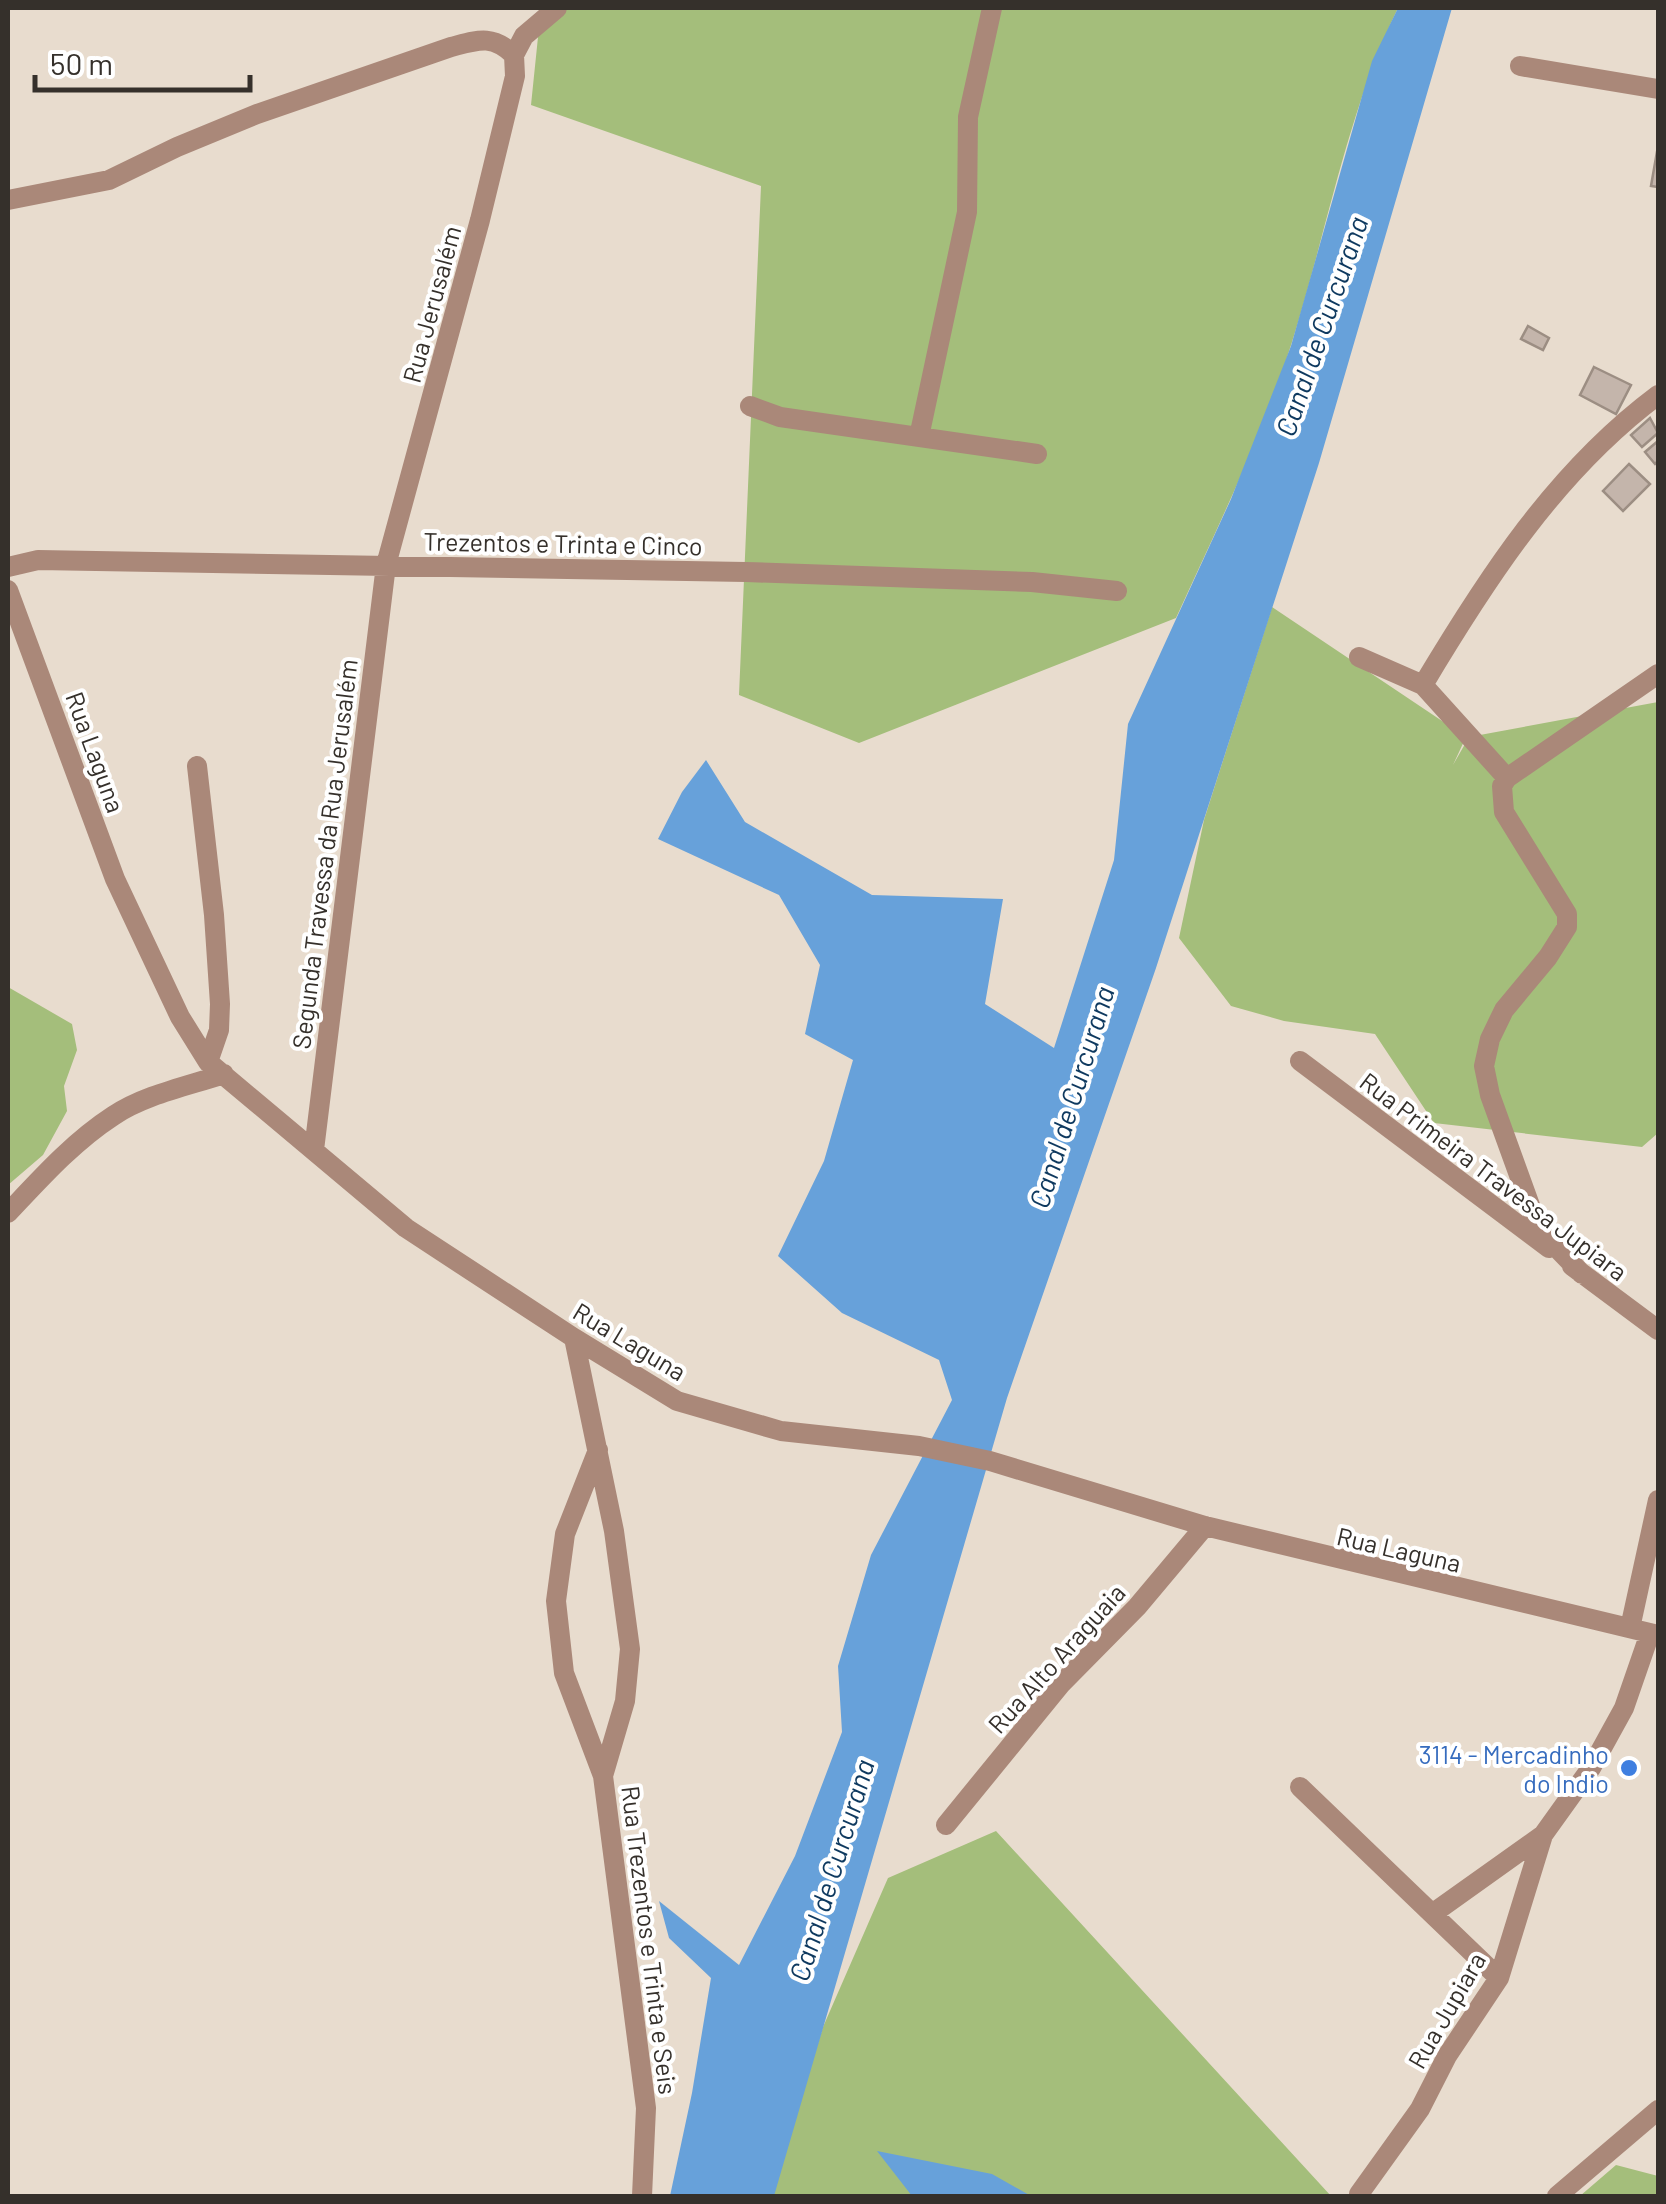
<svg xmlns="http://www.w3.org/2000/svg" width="1666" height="2204" viewBox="0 0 1666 2204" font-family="Barlow,sans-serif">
  <rect width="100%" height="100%" fill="#e8dcce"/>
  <!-- green -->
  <path fill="#a4be7b" d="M541 8H1398C1347 113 1327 231 1292 342 1262 437 1217 528 1176 618L859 743 739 695 761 186 531 105Z
    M1272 607 1466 737 1453 765 1469 737 1658 702V1133L1642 1147 1434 1123 1375 1034 1284 1021 1231 1006 1179 938 1204 820Z
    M8 987 72 1024 77 1050 64 1086 67 1111 43 1155 8 1185Z
    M996 1831 1331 2196H771L823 2027 888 1878Z
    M1616 2165 1658 2176V2196H1580Z"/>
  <!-- water -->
  <path fill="#67a1da" d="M1398 8H1452L1319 463 1156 968 1007 1398 774 2196H670L692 2093 711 1978 669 1938 659 1901 739 1965 795 1856 842 1732 838 1666 871 1555 952 1400 939 1360 842 1313 778 1256 824 1161 853 1060 805 1034 820 965 779 895 658 839 682 792 706 760 745 822 872 895 1003 899 985 1004 1054 1048 1114 860 1128 724 1231 499 1291 346 1372 61Z
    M877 2151 992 2174 1031 2196H912Z"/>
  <!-- building -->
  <path fill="#c4b5ab" stroke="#9c8e83" stroke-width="2.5" d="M1658 146V187L1651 186Z
    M1528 326 1549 338 1543 350 1521 339Z
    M1594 367 1631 385 1616 414 1580 395Z
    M1650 418 1658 433 1642 447 1631 435Z
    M1658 441V461L1655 464 1645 452Z
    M1629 464 1650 484 1623 511 1603 491Z"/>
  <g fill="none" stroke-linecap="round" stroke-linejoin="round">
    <!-- street -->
    <path stroke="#aa8879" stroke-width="20" d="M514 55 524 36 557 8
      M1520 66 1658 89
      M8 200 109 180 177 147 257 114 451 47C478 40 492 34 514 55
      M750 406 780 417 1037 454
      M919 437 967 212 968 117 992 8
      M8 567 38 560 746 572 1032 582 1117 591
      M8 590 115 879 180 1017 208 1062 406 1228 574 1338 677 1401 781 1431 919 1446 990 1461 1205 1526 1658 1635
      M1359 657 1423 685 1507 778
      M1423 685C1487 578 1556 471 1658 395
      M197 766 214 915 220 1004 219 1030 208 1062
      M1300 1061 1549 1248
      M314 1150 386 565 480 220 515 76 514 55
      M8 1213C40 1179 73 1142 113 1116 144 1095 188 1086 224 1074
      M1572 1266 1658 1330
      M1582 1274 1554 1245 1532 1211 1490 1095 1484 1066 1490 1039 1504 1010 1548 957 1567 927V914L1504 812 1502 786 1507 778 1658 674
      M574 1338 614 1531 630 1649 625 1701 603 1776 646 2108 642 2196
      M598 1450 565 1534 556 1601 564 1673 603 1776
      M1630 1628 1658 1500
      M1300 1787 1499 1978
      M946 1825 1061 1684 1137 1607 1205 1526
      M1432 1914 1543 1835
      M1359 2194 1420 2109 1447 2056 1499 1978 1543 1835 1591 1768 1624 1708 1650 1633
      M1557 2196 1658 2110"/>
  </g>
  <!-- markers -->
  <circle fill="#3f7fe0" stroke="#fff" stroke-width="4" cx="1629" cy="1768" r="10"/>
  <g text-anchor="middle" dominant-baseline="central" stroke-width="8" stroke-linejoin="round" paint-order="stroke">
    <!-- street labels -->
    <g font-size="25" fill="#35302b" stroke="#fff">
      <text transform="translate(431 304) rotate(-75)">Rua Jerusalém</text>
      <text transform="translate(563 543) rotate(1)">Trezentos e Trinta e Cinco</text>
      <text transform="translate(96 752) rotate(70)">Rua Laguna</text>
      <text transform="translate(324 854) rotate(-83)">Segunda Travessa da Rua Jerusalém</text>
      <text transform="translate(1494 1176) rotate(37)">Rua Primeira Travessa Jupiara</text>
      <text transform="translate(630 1341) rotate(31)">Rua Laguna</text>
      <text transform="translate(1399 1549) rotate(13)">Rua Laguna</text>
      <text transform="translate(1056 1658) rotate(-48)">Rua Alto Araguaia</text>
      <text transform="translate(650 1940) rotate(83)">Rua Trezentos e Trinta e Seis</text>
      <text transform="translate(1446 2010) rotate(-60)">Rua Jupiara</text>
    </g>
    <!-- shop labels -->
    <g font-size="25" fill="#366cbe" stroke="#fff" text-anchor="end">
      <text x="1609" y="1754">3114 - Mercadinho<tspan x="1609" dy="29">do Indio</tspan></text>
    </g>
    <!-- water labels -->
    <g font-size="28" font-style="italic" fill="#0e395f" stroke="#fff">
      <text transform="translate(1321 326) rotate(-71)">Canal de Curcurana</text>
      <text transform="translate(1071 1097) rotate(-73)">Canal de Curcurana</text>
      <text transform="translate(831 1870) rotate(-73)">Canal de Curcurana</text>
    </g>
  </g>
  <!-- border -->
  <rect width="1666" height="2204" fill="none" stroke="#35302b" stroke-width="20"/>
  <!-- scale -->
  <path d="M35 75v15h215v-15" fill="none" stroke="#35302b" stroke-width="5"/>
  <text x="50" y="75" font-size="30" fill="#35302b" stroke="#ffffff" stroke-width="8" paint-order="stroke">50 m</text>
</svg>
